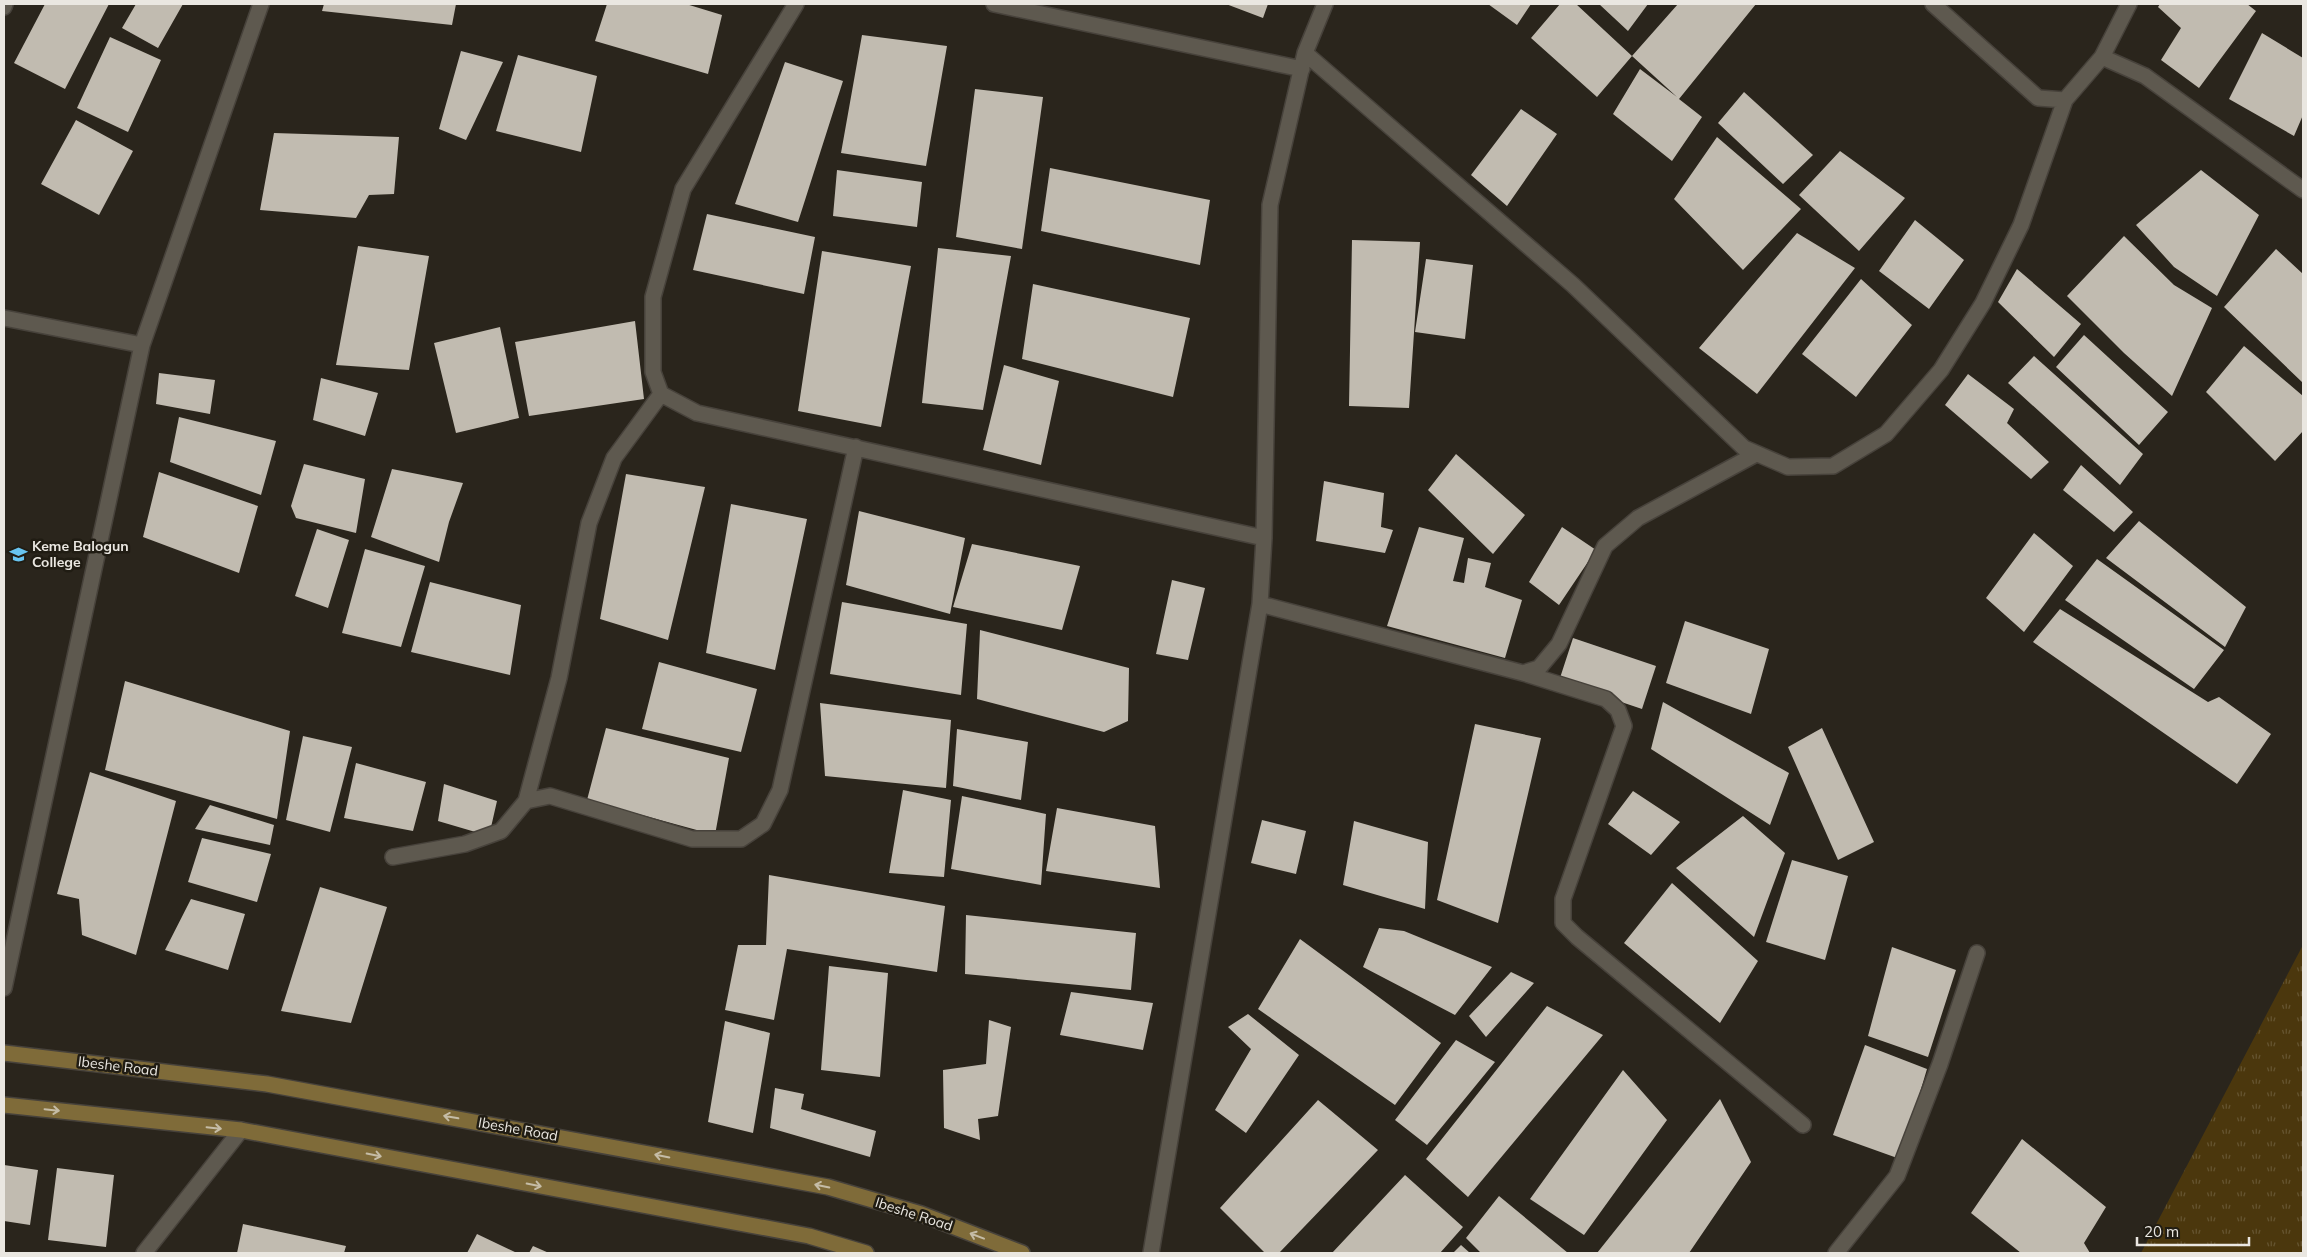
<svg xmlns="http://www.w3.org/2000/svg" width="2307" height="1257" viewBox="0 0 2307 1257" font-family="Mulish,sans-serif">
  <defs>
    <pattern id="grass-tufts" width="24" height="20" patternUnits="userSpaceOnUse" patternTransform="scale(1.25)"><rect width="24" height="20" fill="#4b370d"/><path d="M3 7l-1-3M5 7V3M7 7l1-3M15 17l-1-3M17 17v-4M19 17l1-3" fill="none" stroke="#655430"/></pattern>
  </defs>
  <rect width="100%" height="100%" fill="#2a251c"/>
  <!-- grass -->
  <path fill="url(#grass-tufts)" d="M2303 945V1253H2141Z"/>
  <!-- building -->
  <path fill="#c1bbb0" d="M45 4H109L65 89 14 63Z
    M136 4H183L158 48 122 28Z
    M324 4H456L452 25 322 11Z
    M607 4H686L722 15 708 74 595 41Z
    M1226 4H1268L1263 18Z
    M1488 4H1531L1517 25Z
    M1560 4H1576L1632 56 1678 4H1756L1679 99 1702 117 1672 161 1613 114 1640 69 1677 97 1632 56 1597 97 1531 38Z
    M1599 4H1648L1628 31Z
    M2160 4H2247L2256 11 2199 88 2161 60 2181 28 2158 7Z
    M2262 33 2303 58V115L2294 136 2229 99Z
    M862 35 947 46 926 166 841 153Z
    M110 37 161 60 128 132 77 108Z
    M461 51 503 62 466 140 439 129Z
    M518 55 597 76 581 152 496 131Z
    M785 62 843 81 798 222 735 204Z
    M975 89 1043 97 1022 249 956 237Z
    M1744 92 1813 155 1783 184 1718 123Z
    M1521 109 1557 134 1507 206 1471 175Z
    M76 120 133 151 99 215 41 184Z
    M274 133 399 137 394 194 369 195 356 218 260 210Z
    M1717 137 1801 209 1743 270 1674 199Z
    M1840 151 1905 198 1859 251 1799 195Z
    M1050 168 1210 200 1200 265 1041 231Z
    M837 170 922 182 917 227 833 216Z
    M2201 170 2259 215 2217 296 2174 267 2136 225Z
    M707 214 815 237 804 294 693 270Z
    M1915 220 1964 260 1929 309 1879 271Z
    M1797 233 1855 268 1757 394 1699 348Z
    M2124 236 2174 285 2212 308 2172 396 2124 353 2067 296Z
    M1352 240 1420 242 1409 408 1349 406Z
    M358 246 429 256 409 370 336 365Z
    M938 248 1011 256 983 410 922 403Z
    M2276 249 2303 274V383L2224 307Z
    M822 251 911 266 881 427 798 411Z
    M1426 259 1473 265 1465 339 1415 332Z
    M2017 269 2081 324 2054 357 1998 302Z
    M1861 279 1912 325 1856 397 1802 354Z
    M1033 284 1190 318 1173 397 1022 359Z
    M635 321 644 399 529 416 515 342Z
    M500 327 519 418 456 433 434 343Z
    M2084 335 2168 412 2139 445 2056 367Z
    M2244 346 2303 396V431L2275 461 2206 392Z
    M2034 356 2143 454 2120 485 2008 383Z
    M1004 365 1059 381 1041 465 983 450Z
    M159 373 215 380 210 414 156 404Z
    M1968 374 2014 409 2007 423 2049 462 2031 479 1945 405Z
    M321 378 378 393 365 436 313 420Z
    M179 417 276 441 261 495 170 462Z
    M1456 454 1525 515 1493 554 1428 490Z
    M304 464 365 479 356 533 296 518 291 506Z
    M2081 465 2133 512 2114 532 2063 490Z
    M392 469 463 483 449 522 439 562 371 537Z
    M159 472 258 506 239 573 143 537Z
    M626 474 705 487 668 640 600 619Z
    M1324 481 1384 493 1381 527 1393 530 1385 553 1316 541Z
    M731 504 807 519 775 670 706 653Z
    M859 511 965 538 950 614 846 585Z
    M2139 521 2246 607 2225 647 2106 558Z
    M1419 527 1464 538 1453 581 1464 583 1468 558 1491 563 1485 587 1522 600 1505 658 1387 626Z
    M1562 527 1596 550 1559 605 1529 582Z
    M317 529 349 540 328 608 295 596Z
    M2034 533 2073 566 2024 632 1986 598Z
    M972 544 1080 566 1062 630 953 607Z
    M365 549 425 566 401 647 342 633Z
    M2097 559 2224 650 2194 689 2065 600Z
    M1172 580 1205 588 1188 660 1156 654Z
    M430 582 521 605 510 675 411 652Z
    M842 602 967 624 961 695 830 674Z
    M2060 609 2208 702 2219 697 2271 734 2237 784 2033 642Z
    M1685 621 1769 649 1751 714 1666 683Z
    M980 630 1129 668 1128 721 1104 732 977 699Z
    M1573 638 1656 666 1642 709 1559 681Z
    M659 662 757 689 741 752 642 729Z
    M125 681 290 731 277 819 105 770Z
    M1663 702 1789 773 1770 825 1651 749Z
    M820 703 951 720 946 788 825 776Z
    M1475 724 1541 738 1498 923 1437 900Z
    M606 728 729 758 715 835 587 800Z
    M1822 728 1874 842 1838 860 1788 747Z
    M957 729 1028 742 1021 800 953 786Z
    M303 736 352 747 330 832 286 820Z
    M356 763 426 782 413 831 344 818Z
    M90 772 176 801 136 955 82 935 79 899 57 894Z
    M444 784 497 801 489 836 438 821Z
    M903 790 951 800 944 877 889 873Z
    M1633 791 1680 822 1651 855 1608 824Z
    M962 796 1046 814 1041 885 951 869Z
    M210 805 274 825 270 845 195 829Z
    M1057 808 1155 826 1160 888 1046 871Z
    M1743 816 1785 853 1754 937 1676 868Z
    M1262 820 1306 831 1296 874 1251 863Z
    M1354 821 1428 842 1425 909 1343 885Z
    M202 838 271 854 257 902 188 882Z
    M1792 860 1848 876 1825 960 1766 942Z
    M769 875 945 906 937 972 787 949 774 1020 725 1010 738 945H766Z
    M1672 883 1758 961 1720 1023 1624 943Z
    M320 887 387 907 351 1023 281 1011Z
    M191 899 245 914 228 970 165 950Z
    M966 915 1136 933 1131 990 965 974Z
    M1379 928 1404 931 1492 967 1455 1015 1363 967Z
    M1300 939 1441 1043 1395 1105 1258 1009Z
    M1892 947 1956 970 1928 1057 1868 1036Z
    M829 966 888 973 880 1077 821 1070Z
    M1511 972 1534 983 1486 1037 1469 1016Z
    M1071 992 1153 1003 1143 1050 1060 1035Z
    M1547 1006 1603 1035 1468 1197 1426 1159Z
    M1248 1014 1299 1055 1246 1133 1215 1110 1251 1049 1228 1027Z
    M989 1020 1011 1027 998 1116 978 1119 980 1140 944 1128 943 1070 986 1064Z
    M725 1021 770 1033 753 1133 708 1122Z
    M1456 1040 1495 1062 1427 1145 1395 1120Z
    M1865 1045 1927 1069 1900 1159 1833 1135Z
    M1623 1070 1667 1120 1584 1235 1530 1199Z
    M775 1088 804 1094 801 1109 876 1131 870 1157 770 1128Z
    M1720 1099 1751 1162 1689 1253H1597Z
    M1318 1100 1378 1150 1279 1253H1265L1220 1208Z
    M2022 1139 2106 1207 2084 1243 2090 1253H2021L1971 1213Z
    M4 1165 38 1170 30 1225 4 1221Z
    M57 1168 114 1175 106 1247 48 1240Z
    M1405 1175 1463 1227 1440 1253H1332Z
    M1499 1196 1568 1253H1481L1466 1238Z
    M243 1224 346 1246 344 1253H237Z
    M477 1234 517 1253H467Z
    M1461 1245 1470 1253H1453Z
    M533 1246 549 1253H529Z"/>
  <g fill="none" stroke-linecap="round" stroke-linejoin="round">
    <defs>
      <path id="service" d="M1836 1253 1897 1176 1940 1064 1977 953"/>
      <path id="minor" d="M796 4 683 189 653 297V372L661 394 697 413 1264 538
        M994 4 1302 69
        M1933 4 2038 98 2065 100 2102 57 2129 4
        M4 7 5 4
        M1305 53 1573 285 1744 448 1788 467 1833 466 1886 434 1941 370 1983 303 2021 225 2065 100
        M2102 57 2145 76 2303 190
        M4 318 142 345
        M1260 604 1523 673 1539 668 1559 644 1605 546 1638 518 1756 454
        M1523 673 1606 699 1618 710 1624 726 1563 899V923L1577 937 1803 1125
        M526 801 559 678 589 523 614 458 661 394
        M393 857 465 844 501 831 526 801 550 796 692 839H741L763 824 780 790 856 447
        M4 988 142 345 261 4
        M144 1253 241 1130
        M1151 1253 1260 604 1264 538 1270 205 1305 53 1325 4"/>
      <path id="secondary" d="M4 1053 267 1084 828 1187 921 1214 1022 1253
        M4 1105 241 1130 809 1236 866 1253"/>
    </defs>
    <!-- service casing -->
    <use href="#service" stroke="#47423b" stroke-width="18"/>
    <!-- minor casing -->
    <use href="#minor" stroke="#47423b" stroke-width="18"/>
    <!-- secondary casing -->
    <use href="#secondary" stroke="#47423b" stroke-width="18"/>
    <!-- service -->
    <use href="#service" stroke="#5e594f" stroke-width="15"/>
    <!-- minor -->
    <use href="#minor" stroke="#5e594f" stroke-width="15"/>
    <!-- secondary -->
    <use href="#secondary" stroke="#7f6b39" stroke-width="15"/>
  </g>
  <!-- one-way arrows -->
  <defs><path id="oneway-shaft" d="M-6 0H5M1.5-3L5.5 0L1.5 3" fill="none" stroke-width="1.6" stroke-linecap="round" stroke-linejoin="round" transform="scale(1.25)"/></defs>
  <g stroke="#c5bca6">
    <use href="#oneway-shaft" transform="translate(52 1110) rotate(6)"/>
    <use href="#oneway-shaft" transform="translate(451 1117) rotate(-170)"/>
    <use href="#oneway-shaft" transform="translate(214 1128) rotate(6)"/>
    <use href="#oneway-shaft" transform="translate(374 1155) rotate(11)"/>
    <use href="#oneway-shaft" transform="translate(662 1156) rotate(-169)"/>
    <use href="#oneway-shaft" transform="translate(534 1185) rotate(11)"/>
    <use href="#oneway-shaft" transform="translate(822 1186) rotate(-168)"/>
    <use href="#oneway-shaft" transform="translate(977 1236) rotate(-159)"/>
  </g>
  <!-- icons -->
  <defs>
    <symbol id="school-bare" viewBox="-9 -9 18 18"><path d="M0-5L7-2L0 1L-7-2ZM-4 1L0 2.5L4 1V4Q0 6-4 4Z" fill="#68c4f0" stroke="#201c13" stroke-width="2.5" paint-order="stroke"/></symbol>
  </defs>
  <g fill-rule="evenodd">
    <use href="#school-bare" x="6" y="542" width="25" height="25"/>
  </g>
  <g text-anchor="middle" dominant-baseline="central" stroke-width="5" stroke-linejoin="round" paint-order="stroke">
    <!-- poi labels -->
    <g font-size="14" font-weight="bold" fill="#eae7e1" stroke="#201c13" text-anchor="start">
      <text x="32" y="546">Keme Balogun<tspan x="32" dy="16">College</tspan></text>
    </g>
    <!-- street labels -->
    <g font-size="14" fill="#eae7e1" stroke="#201c13">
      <text transform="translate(118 1066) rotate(7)">Ibeshe Road</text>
      <text transform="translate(518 1129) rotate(10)">Ibeshe Road</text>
      <text transform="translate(914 1214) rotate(18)">Ibeshe Road</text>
    </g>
  </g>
  <!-- border -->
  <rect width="2307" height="1257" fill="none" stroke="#eae7e1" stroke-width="10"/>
  <!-- scale -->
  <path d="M2137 1237v8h112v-8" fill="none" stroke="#eae7e1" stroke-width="2.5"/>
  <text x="2144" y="1237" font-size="15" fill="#eae7e1" stroke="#201c13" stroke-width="4" paint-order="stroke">20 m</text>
</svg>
